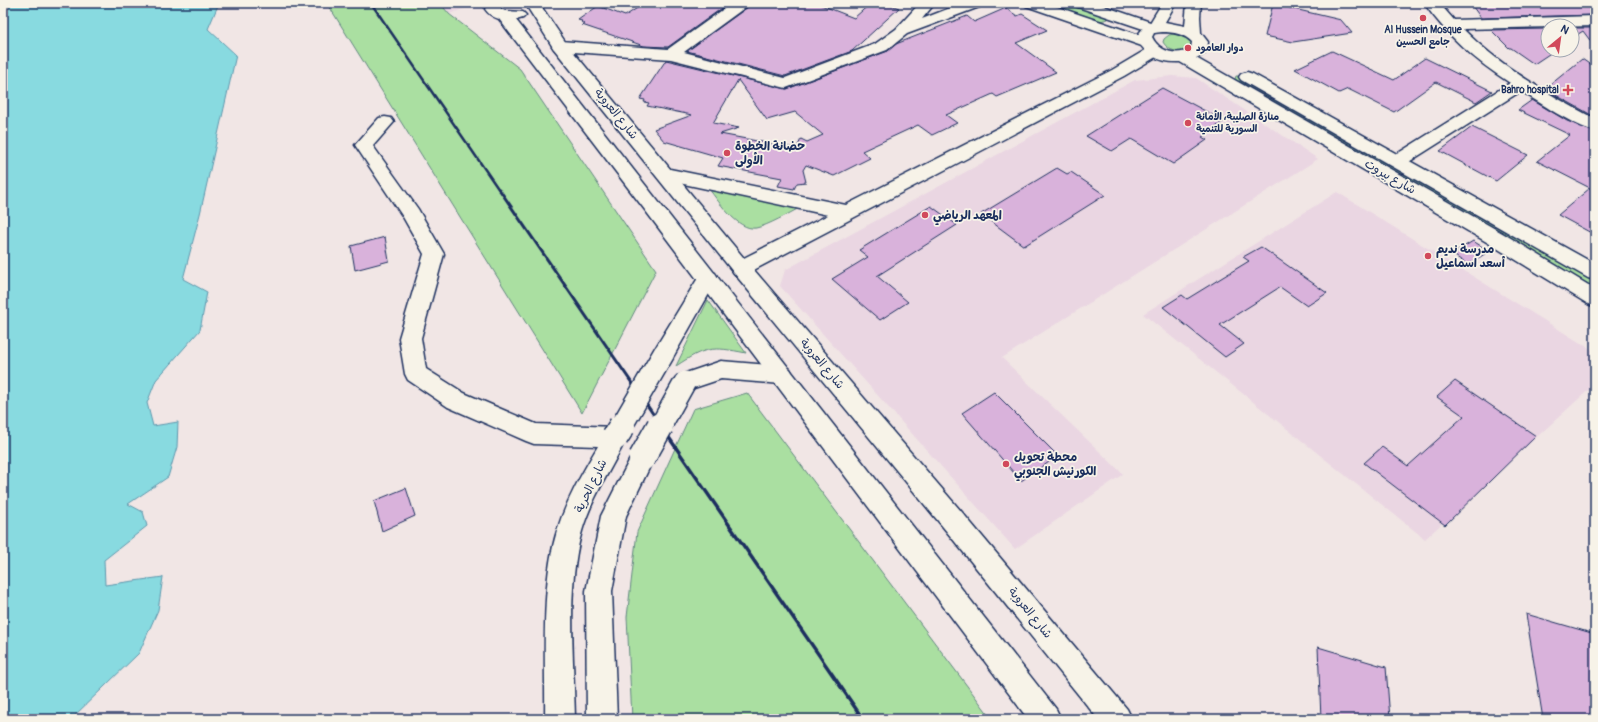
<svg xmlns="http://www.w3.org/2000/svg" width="1598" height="722" viewBox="0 0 1598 722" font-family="Pangolin,'Playpen Sans Arabic',sans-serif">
  <rect width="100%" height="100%" fill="#f1e6e5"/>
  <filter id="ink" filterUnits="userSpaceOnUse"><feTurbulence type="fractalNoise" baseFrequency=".025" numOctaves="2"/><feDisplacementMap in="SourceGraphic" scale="8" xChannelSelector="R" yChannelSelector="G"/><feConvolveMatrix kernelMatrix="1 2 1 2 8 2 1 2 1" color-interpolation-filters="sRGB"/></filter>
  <g filter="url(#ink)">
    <!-- built -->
    <path fill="#ead6e2" d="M440 3H480L449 14Z
      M1172 76 1196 78 1318 159 1002 358 1123 474 1015 549 780 286 785 270 1135 80Z
      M1337 192 1595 352V384L1425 539 1143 314Z"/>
    <!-- green -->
    <path fill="#aadfa1" stroke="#628780" d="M327 3H440L449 14 520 69 656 270 582 413Z
      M1047 3H1069L1107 15 1108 19 1100 21Z
      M1174 34 1185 36 1193 40 1194 49C1183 52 1170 54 1163 42L1164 39 1169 35Z
      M1236 76H1241L1582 272 1595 280V290L1567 272 1235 79Z
      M706 185 801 207C790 213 767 226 756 228 737 231 717 199 706 185Z
      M708 300 746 353C712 346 705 347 676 366Z
      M747 393 992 719H632L627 617 637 532 693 409Z"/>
    <!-- water -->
    <path fill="#88dae0" stroke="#5c96ac" d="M3 3H219L208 29 236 55 200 214 183 279 207 292 200 330 156 380 147 403 153 426 178 422 177 447 168 477 128 504 143 512 147 526 104 560 105 585 163 577 158 610 139 653 71 719H3Z"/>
    <!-- building -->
    <path fill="#d9b2db" stroke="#1b2f5e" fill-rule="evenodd" d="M645 3H729L668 47 644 46 582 25 584 24 581 22 582 21 578 20 598 6 625 16Z
      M750 3H816L854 18 871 3H885L899 8 852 51 785 76 687 51 748 7Z
      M1470 3H1595V15L1481 18Z
      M1273 4 1341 20 1352 33 1293 42 1265 36Z
      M1006 8 1017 16 1022 14 1047 30 1016 43 1056 72 997 97 993 94 946 115 957 123 932 135 918 125 862 151 870 158 834 176 806 165 803 170 806 182 797 183 794 189 778 186 782 178 718 166 723 158 664 141 654 129 692 115 647 106 649 103 644 102 645 100 640 99 666 60 787 89 888 51 896 44 967 16 974 22ZM738 80 767 120 795 112 823 135 807 142 801 139 798 146 794 148 720 134 739 128 713 123Z
      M1572 28H1595V47L1583 31 1572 38Z
      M1548 29V50H1555L1534 64 1511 48H1509L1491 30Z
      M1332 51 1394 80 1425 58 1492 91 1476 102 1436 82 1394 112 1348 89 1339 93 1295 69Z
      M1582 59 1595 68V117L1545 89Z
      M1162 88 1224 121 1202 137 1207 140 1173 164 1131 139 1112 151 1086 136Z
      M1532 100 1567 121 1595 132V235L1558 215 1590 188 1537 161 1570 135 1518 110Z
      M1472 127 1528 155 1496 181 1440 151Z
      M1057 168 1067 174 1071 172 1105 195 1024 246 981 214Z
      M931 206 957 225 877 276 908 302 880 320 832 279 868 257 859 250Z
      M385 237 389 261 355 270 351 246Z
      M1473 241 1489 251 1468 265 1452 254Z
      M1261 247 1327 293 1307 306 1280 287 1220 325 1244 344 1225 357 1163 307 1182 295 1187 299 1249 261 1243 257Z
      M1455 381 1536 436 1445 525 1364 463 1382 447 1408 466 1464 416 1437 397Z
      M994 392 1058 456 1021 481 962 413Z
      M406 488 415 516 382 531 374 501Z
      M1526 614 1595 634V719H1543Z
      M1318 647 1386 667 1390 719H1321Z"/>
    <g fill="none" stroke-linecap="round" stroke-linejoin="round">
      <defs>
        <path id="minor" d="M732 3H749L747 6 684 52 785 78 875 44 896 29 920 3H935L922 19 963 3H984L982 6 907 34 887 50 786 88 671 59 560 51 554 49 552 46 554 43 560 41 668 49Z
          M1024 3H1046L1151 39 1153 42 1151 45 1145 47 1139 45 1026 6Z
          M1073 3H1095L1159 25 1162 28 1159 31 1154 33 1149 31 1075 6Z
          M1424 3H1439L1454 20 1595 16V26L1463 29C1501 67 1548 94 1595 119V131C1574 126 1540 103 1521 91L1404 165 1398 167 1392 165 1389 161 1392 157 1510 83C1477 62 1446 35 1424 3Z
          M1155 46 1161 48 1163 51 1161 54 1124 76 748 273 741 275 734 273 731 268 734 263 828 215 665 180 659 178 656 174 659 170 665 168 846 205 1112 70 1149 48Z
          M385 117 391 118 394 122 373 146 418 209 444 254 421 338 426 369 464 393 536 424 615 427 623 430 627 437C612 468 592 497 582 531 566 585 574 662 575 719H545C546 661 540 586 557 531 566 501 582 473 598 446L534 444 526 441 448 407 408 380 405 374 399 338 424 254 403 217 355 145 379 118Z
          M708 271 715 273 718 278 672 359 664 362 656 359 653 353 656 347 701 273Z
          M721 361 782 366 790 369 793 375 790 381 782 384 721 379 685 391 677 388 674 382 677 376Z
          M642 448 650 451 654 458 626 516 612 591 617 719H587L586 591 601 516 634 451Z"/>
        <path id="major" d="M488 3H502L501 9 505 11 523 12 526 15 523 18 516 20 1056 709 1061 719H1028L645 210 499 19C493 17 489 15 485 9Z
          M527 3H539L566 43 748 263 961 511 1127 709 1132 719H1098L943 527 734 273 554 49 526 5Z
          M1162 3H1176L1165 22 1185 26 1187 3H1201L1200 17 1201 33 1208 42C1207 51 1205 55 1196 58L1504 234 1595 289V307L1588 304 1490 244 1180 62C1160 63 1144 55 1136 37L1144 27 1148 26ZM1162 32C1174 32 1184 34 1192 42L1191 48C1178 57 1159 52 1152 37L1154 33Z
          M1247 72 1253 74 1595 264V280L1588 278 1241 80 1239 77 1241 74Z"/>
      </defs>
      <!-- minor casing -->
      <use href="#minor" stroke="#1b2f5e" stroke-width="3"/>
      <!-- major casing -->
      <use href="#major" stroke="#1b2f5e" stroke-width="3"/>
      <!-- minor -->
      <use href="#minor" fill="#f7f3e8" fill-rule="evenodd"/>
      <!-- major -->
      <use href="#major" fill="#f7f3e8" fill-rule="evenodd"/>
      <!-- rail-far2 -->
      <path stroke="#1b2f5e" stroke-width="2.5" d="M371 3 499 190"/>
      <!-- rail-far1 -->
      <path stroke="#1b2f5e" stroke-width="3" d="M499 189 662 427"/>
      <!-- rail -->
      <path stroke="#1b2f5e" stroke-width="3.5" d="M661 426 863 719"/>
      <defs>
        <path id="minor-bridge-far1" d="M621 427 664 353
          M660 427 685 382"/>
        <path id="minor-bridge" d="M615 437 622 426
          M642 458 660 426"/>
      </defs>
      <!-- minor-bridge-far1 casing -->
      <use href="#minor-bridge-far1" stroke="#1b2f5e" stroke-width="24" stroke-linecap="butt"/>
      <!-- minor-bridge casing -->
      <use href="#minor-bridge" stroke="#1b2f5e" stroke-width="29" stroke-linecap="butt"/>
      <!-- minor-bridge-far1 -->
      <use href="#minor-bridge-far1" stroke="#f7f3e8" stroke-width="21"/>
      <!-- minor-bridge -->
      <use href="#minor-bridge" stroke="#f7f3e8" stroke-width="26"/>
    </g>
  </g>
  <!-- markers -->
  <g fill="#d1495b" stroke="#f7f3e8" stroke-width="1.5">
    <circle cx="1423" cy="18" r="4"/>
    <circle cx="1188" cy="48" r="4"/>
    <path d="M1566 84h4v4h4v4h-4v4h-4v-4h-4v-4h4z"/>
    <circle cx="1188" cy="123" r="4"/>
    <circle cx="727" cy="153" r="4"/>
    <circle cx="925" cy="215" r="4"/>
    <circle cx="1428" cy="256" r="4"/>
    <circle cx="1006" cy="464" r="4"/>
  </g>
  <g text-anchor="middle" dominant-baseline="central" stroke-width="3.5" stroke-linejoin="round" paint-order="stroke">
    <!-- far-poi labels -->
    <g font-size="10" font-weight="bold" fill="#1b2f5e" stroke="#f7f3e8" text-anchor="start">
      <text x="1423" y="30" text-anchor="middle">Al Hussein Mosque<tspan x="1423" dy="12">جامع الحسين</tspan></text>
      <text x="1196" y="48">دوار العامود</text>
      <text x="1559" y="90" text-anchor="end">Bahro hospital</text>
      <text x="1196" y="117">منارة الصليبة، الأمانة<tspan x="1196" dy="12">السورية للتنمية</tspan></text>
    </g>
    <!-- street labels -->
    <g font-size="12" fill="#1b2f5e" stroke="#f7f3e8">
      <text transform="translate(616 114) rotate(51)">شارع العروبة</text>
      <text transform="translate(1390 177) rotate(30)">شارع بيروت</text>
      <text transform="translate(822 364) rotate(50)">شارع العروبة</text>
      <text transform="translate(591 486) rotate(-64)">شارع الحرية</text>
      <text transform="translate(1030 613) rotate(51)">شارع العروبة</text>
    </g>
    <!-- poi labels -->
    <g font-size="12" font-weight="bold" fill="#1b2f5e" stroke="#f7f3e8" text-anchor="start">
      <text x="735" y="146">حضانة الخطوة<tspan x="735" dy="14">الأولى</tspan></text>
      <text x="933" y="215">المعهد الرياضي</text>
      <text x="1436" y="249">مدرسة نديم<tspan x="1436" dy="14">أسعد اسماعيل</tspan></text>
      <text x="1014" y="457">محطة تحويل<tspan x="1014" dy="14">الكورنيش الجنوبي</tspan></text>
    </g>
  </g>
  <!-- margin -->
  <rect width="1598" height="722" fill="none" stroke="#f7f3e8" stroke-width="16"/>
  <rect x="8" y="8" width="1582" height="706" fill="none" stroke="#1b2f5e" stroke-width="1.5" filter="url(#ink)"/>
  <!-- north arrow -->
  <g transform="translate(1560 38) rotate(29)"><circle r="19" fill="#f7f3e8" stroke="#9fa5b1"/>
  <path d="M0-3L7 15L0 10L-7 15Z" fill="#d1495b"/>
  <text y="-6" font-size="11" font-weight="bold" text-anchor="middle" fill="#1b2f5e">N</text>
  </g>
</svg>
